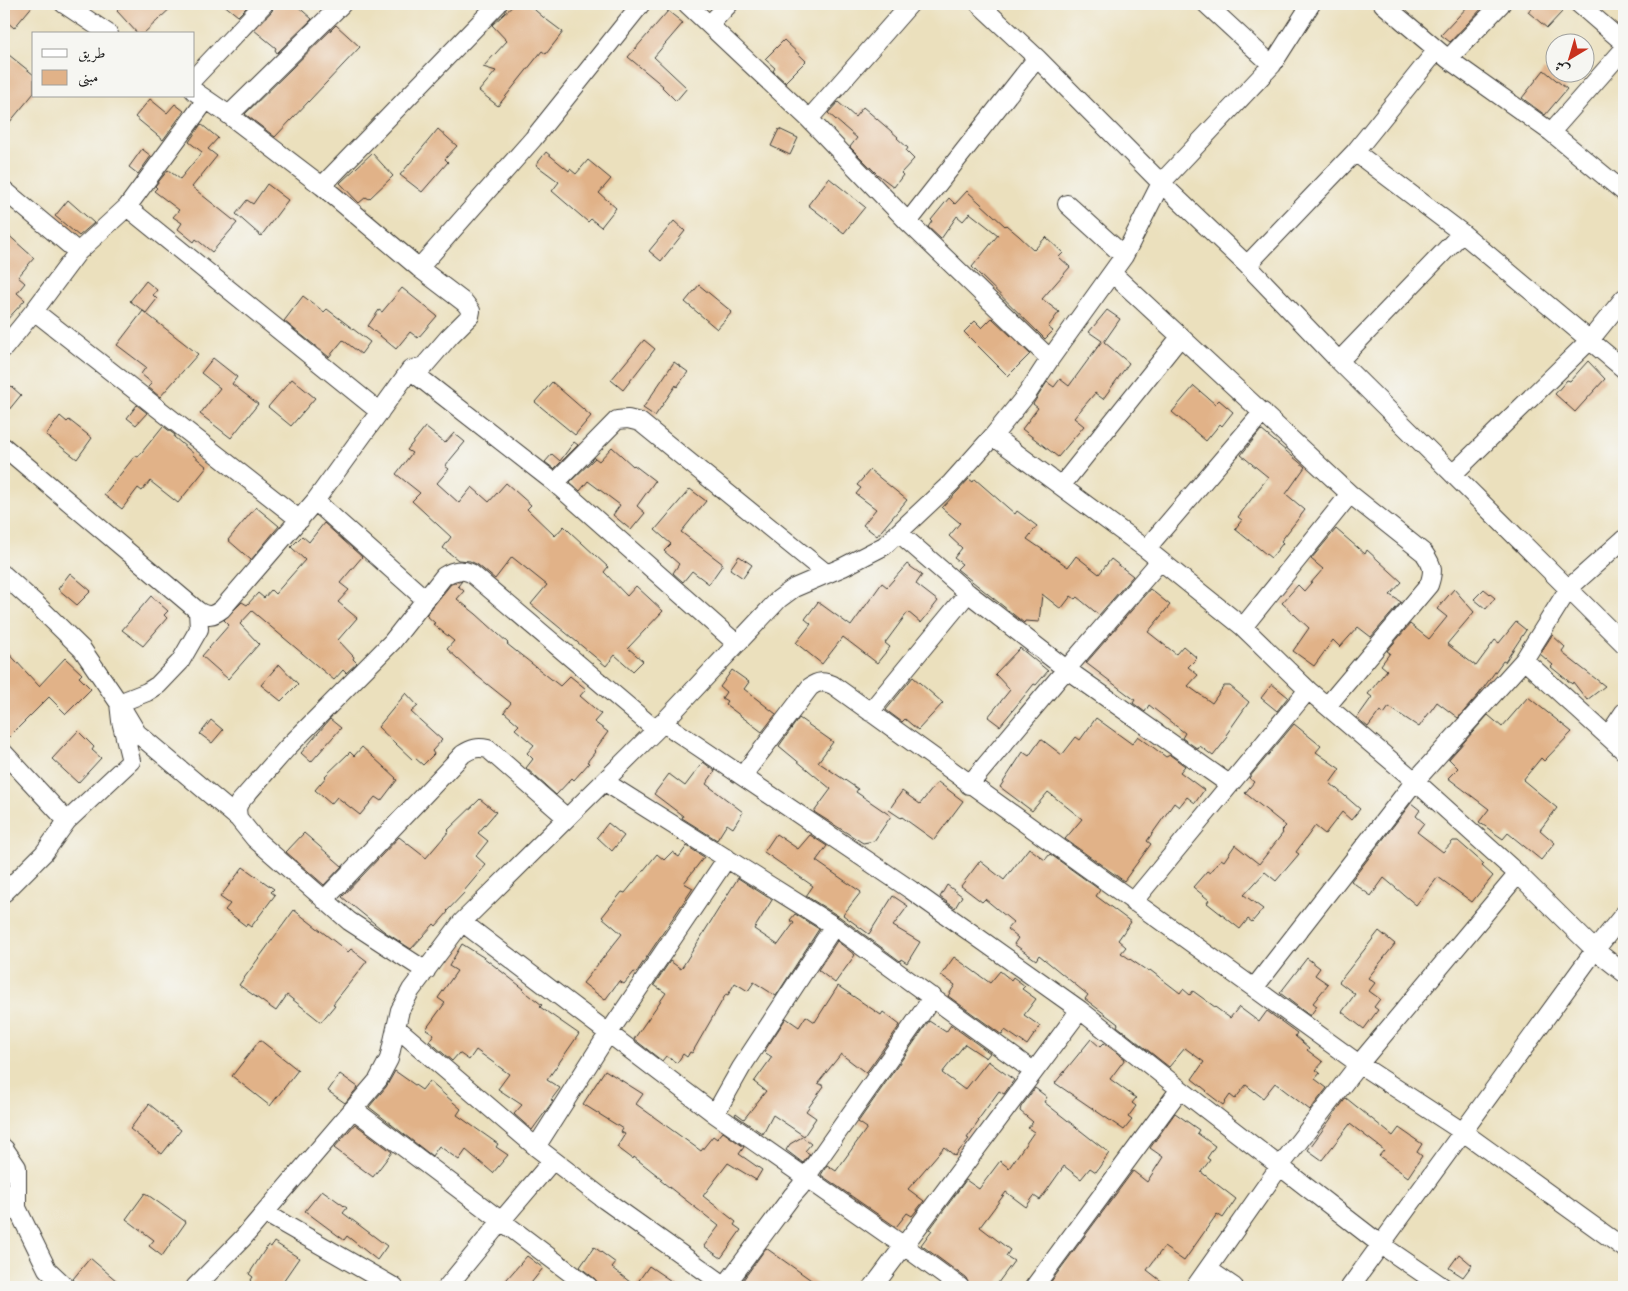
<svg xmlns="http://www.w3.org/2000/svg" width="1628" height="1291" viewBox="0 0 1628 1291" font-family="'EB Garamond',Amiri,serif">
  <rect width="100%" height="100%" fill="#f6f6f2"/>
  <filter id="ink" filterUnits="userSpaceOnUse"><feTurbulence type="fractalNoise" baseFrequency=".02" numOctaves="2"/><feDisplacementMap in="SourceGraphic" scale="10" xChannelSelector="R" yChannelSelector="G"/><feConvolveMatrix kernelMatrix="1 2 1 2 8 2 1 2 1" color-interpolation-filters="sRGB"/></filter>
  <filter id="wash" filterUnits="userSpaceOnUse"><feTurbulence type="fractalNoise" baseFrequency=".0096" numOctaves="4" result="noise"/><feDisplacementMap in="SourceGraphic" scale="20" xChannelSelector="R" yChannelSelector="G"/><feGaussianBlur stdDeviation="1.12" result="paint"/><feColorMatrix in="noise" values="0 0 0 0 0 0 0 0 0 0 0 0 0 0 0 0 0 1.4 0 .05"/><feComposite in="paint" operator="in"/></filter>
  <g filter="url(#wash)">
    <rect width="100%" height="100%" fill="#ebe0bd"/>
    <g id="blocks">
      <!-- building -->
      <path fill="#e1b288" d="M4 4H34L14 28 4 19Z
        M124 4H175L143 34H138L117 11Z
        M223 4H250L238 16Z
        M274 4H295L312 19 277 53 275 50 276 48 254 30 272 11Z
        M515 4H528L543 17 563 32 546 54 542 51 498 106 479 91 496 71 483 67 507 41 492 25Z
        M1470 4H1486L1450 42 1441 35Z
        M1534 4H1553L1562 12 1547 28 1528 12Z
        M668 11 683 23 654 57 687 88 676 101 662 87 663 86 628 57Z
        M336 25 360 47 275 137 245 114Z
        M784 40 806 61 785 82 773 71 775 68 765 59Z
        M4 51 34 75V93L4 129Z
        M1544 70 1567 89 1545 115 1522 98Z
        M150 99 167 113 175 104 184 111 163 140 135 117Z
        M838 102 855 117 863 107 898 137 897 138 908 148 906 151 914 159 901 173 903 175 894 187 877 174 850 147 857 138 828 113Z
        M201 124 218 138 208 149 217 156 192 187 237 223 212 252 196 239 194 242 178 229 182 223 173 217 179 210 154 191 157 188 155 186 168 170 180 179 202 152 189 142Z
        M438 129 457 146 445 159 448 162 422 192 400 175Z
        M779 129 798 138 790 155 771 146Z
        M142 149 151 156 138 174 129 167Z
        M546 152 569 171 570 169 576 174 588 160 611 179 599 193 616 208 601 227 591 219 588 222 552 191 559 182 536 165Z
        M372 153 393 176 369 199 366 197 359 203 340 183Z
        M829 178 865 207 844 233 808 205Z
        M267 184 288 200 261 236 236 214 247 200 253 204Z
        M967 191 1005 226 1006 225 1019 236 1034 250 1046 237 1063 253 1059 257 1070 267 1042 299 1059 312 1048 327 1053 331 1045 339 972 267 998 235 970 213 963 221 957 216 941 239 928 227 932 221 931 220 949 198 955 204Z
        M68 200 94 223 79 236 55 216Z
        M674 221 685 231 661 261 649 251Z
        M4 231 34 258 18 277 25 283 17 293 25 300 4 323Z
        M146 281 157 290 153 295 157 299 146 313 130 301Z
        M699 285 732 312 717 329 685 302Z
        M402 288 437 316 418 338 410 332 396 349 368 326 379 310 382 312Z
        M303 296 324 312 327 309 370 342 361 354 343 340 329 357 284 321Z
        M1107 310 1120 319 1104 342 1129 363 1103 399 1095 393 1074 418 1084 426 1058 457 1022 429 1038 408 1033 404 1047 382 1054 387 1060 379 1069 386 1102 341 1089 332Z
        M143 311 198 354 160 397 148 387 152 383 141 374 146 367 117 345Z
        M992 318 1030 354 1008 376 964 332 975 321 982 328Z
        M644 340 655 349 623 390 611 380Z
        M213 358 237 377 232 384 258 404 231 438 200 414 220 388 201 373Z
        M1588 361 1605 379 1575 412 1555 394 1567 380 1570 381Z
        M674 362 688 372 677 387 676 385 655 416 643 408Z
        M292 379 315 398 291 426 268 407Z
        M4 380 21 395 4 416Z
        M552 382 591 416 575 435 535 402Z
        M1194 386 1215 404 1219 400 1233 412 1222 426 1220 424 1206 441 1172 412Z
        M137 405 147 413 136 425 127 418Z
        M60 416 67 422 69 420 92 438 77 459 46 435Z
        M163 426 175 435 174 437 194 454 193 455 207 467 178 503 150 481 142 491 138 488 122 509 104 495 134 457 136 456 138 457Z
        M425 427 445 443 454 433 465 442 445 466 449 469 437 483 459 503 472 487 489 502 506 483 531 505 527 509 555 536 564 526 570 532 608 567 604 572 627 596 636 586 663 611 628 648 643 661 633 671 615 655 606 666 531 604 547 585 512 557 495 579 478 565 470 561 458 560 443 548 451 537 412 501 420 493 396 474 412 453 407 450Z
        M1261 430 1305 467 1286 494 1305 510 1281 541 1283 543 1271 558 1235 529 1242 520 1238 517 1268 477 1241 455Z
        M574 442 578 445 554 469 545 462 552 454 560 461Z
        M612 447 633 466 634 465 655 481 637 506 645 513 631 530 613 515 620 505 588 481 580 491 570 482 595 458 599 461Z
        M870 470 907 500 877 536 863 525 876 509 856 494 861 488 857 485Z
        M969 479 973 482 975 479 1015 514 1017 511 1037 526 1027 539 1068 567 1076 556 1099 574 1111 559 1133 576 1099 615 1077 597 1075 599 1071 596 1061 609 1042 594 1039 622 1025 621 1024 623 957 569 962 564 954 558 962 548 949 536 960 523 942 508Z
        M690 489 706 501 681 532 723 564 709 584 692 571 683 582 673 573 679 564 664 551 671 544 655 530Z
        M256 507 279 526 251 560 228 540Z
        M324 523 362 557 340 583 349 590 338 602 357 618 338 640 354 657 353 659 357 663 346 673 343 670 334 680 252 611 240 624 259 644 228 679 202 656 229 625 224 620 242 602 247 605 258 593 264 598 271 590 275 594 305 560 291 547 302 536 309 542Z
        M1336 529 1365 554 1367 550 1402 582 1390 595 1401 602 1371 637 1358 627 1340 647 1333 640 1314 666 1293 651 1309 628 1282 603 1298 585 1304 591 1323 569 1311 559Z
        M739 556 752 565 743 578 730 569Z
        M907 564 922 575 916 584 938 601 921 623 908 612 885 643 890 647 877 663 843 637 822 664 796 643 811 624 805 619 818 602 851 626 882 583 887 587Z
        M70 573 91 591 77 605 58 589Z
        M462 581 458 586 464 591 457 599 476 614 508 643 507 644 560 686 570 676 586 689 580 696 601 714 594 722 608 732 594 751 595 752 587 762 589 763 574 780 572 778 556 795 526 768 533 759 527 753 534 745 515 729 519 725 504 712 511 703 477 676 447 649 454 641 433 624 435 623 426 615 451 584Z
        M1150 589 1170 605 1148 632 1176 654 1183 646 1197 658 1188 667 1198 675 1188 686 1212 703 1224 686H1230L1249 702 1226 735 1228 737 1213 756 1200 746 1198 749 1182 738 1185 733 1149 705 1145 712 1133 703 1135 700 1086 663Z
        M1454 589 1474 612 1447 644 1476 666 1495 640 1499 643 1516 622 1526 630 1505 662 1503 661 1479 694 1458 718 1437 702 1419 727 1389 707 1384 714 1380 711 1368 727 1357 718 1372 697 1368 694 1387 670 1381 665 1390 653 1387 651 1410 624 1429 639 1447 617 1437 609Z
        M1484 589 1495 598 1486 609 1474 599Z
        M151 596 168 611 164 615 167 618 143 646 122 630Z
        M1552 635 1565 647 1562 651 1565 655 1605 686 1587 700 1573 682 1572 684 1551 667 1553 665 1540 654Z
        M4 648 39 686 65 658 82 674 79 677 91 689 66 714 49 697 4 742Z
        M1020 648 1048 671 1036 685 1034 684 1000 726 988 717 1010 690 995 674Z
        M279 664 298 684 281 701 261 685Z
        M732 670 749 682 744 689 776 714 762 732 725 704 727 701 722 698 726 692 720 687Z
        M913 677 943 703 918 730 905 719 902 722 886 710Z
        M1272 684 1288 697 1277 711 1261 698Z
        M406 693 418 706 411 712 442 740 432 751 434 754 423 765 415 758 413 760 378 727Z
        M1528 697 1572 732 1544 761 1541 758 1523 780 1557 808 1540 830 1555 843 1541 860 1508 833 1503 839 1479 822 1489 809 1448 778 1458 768 1449 759 1488 715 1502 727Z
        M799 718 833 742 818 762 858 789 856 792 891 816 874 841 863 843 814 812 831 789 779 746Z
        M1096 718 1132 744 1138 736 1166 757 1170 755 1185 766 1180 772 1204 790 1195 803 1187 797 1179 807 1174 803 1147 841 1151 844 1124 881 1065 839 1082 819 1048 792 1032 811 1000 787 1023 752 1029 756 1041 739 1062 755 1076 737 1080 740Z
        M330 719 341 728 311 762 301 753Z
        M211 720 223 730 212 743 200 734Z
        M1294 724 1321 746 1316 752 1340 769 1330 783 1360 809 1351 820 1342 812 1325 834 1315 826 1296 852 1299 854 1276 881 1265 872 1244 895 1263 909 1252 922 1248 919 1240 929 1207 903 1209 900 1193 887 1207 871 1210 873 1221 859 1224 861 1235 845 1259 864 1283 833 1281 831 1286 826 1245 793 1254 782 1249 778Z
        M78 731 94 747 92 750 101 758 78 783 52 759Z
        M362 747 396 778 395 779 397 780 381 801 375 797 360 815 337 797 331 804 315 790 326 777 325 776 350 752 354 756Z
        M703 762 715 771 706 784 743 812 733 828 727 824 717 840 682 818 683 816 654 794 669 774 685 786Z
        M938 782 963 801 934 840 902 817 901 818 889 810 902 791 920 804Z
        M480 799 496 812 478 833 488 841 476 856 486 865 464 891 465 892 447 911 448 912 436 926 434 924 411 949 385 932 342 897 399 837 426 858 449 831 448 830Z
        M1411 803 1420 810 1416 816 1424 823 1417 832 1443 852 1453 841H1458L1484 864 1482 866 1493 876 1472 902 1438 877 1416 905 1384 878 1371 896 1351 881Z
        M608 823 624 836 612 851 597 837Z
        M304 833 342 866 324 885 286 852Z
        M776 834 798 849 810 835 827 846 816 861 861 892 843 915 869 934 893 896 908 906 893 926 920 942 907 963 901 959 900 961 840 917 806 896 813 886 764 852Z
        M687 846 704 857 684 883 693 888 636 973 634 972 624 984 619 981 605 1000 583 983 622 934 602 917 622 892 625 893 657 854 664 860 672 852 679 857Z
        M1029 848 1045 860 1050 854 1100 890 1096 896 1131 922 1118 940 1126 947 1121 953 1149 972 1150 970 1180 993 1183 989 1190 995 1193 991 1230 1018 1239 1007 1259 1022 1267 1011 1297 1033 1295 1036 1309 1048 1307 1050 1323 1062 1316 1070 1320 1073 1315 1079 1327 1088 1310 1110 1275 1083 1263 1098 1246 1085 1235 1099 1230 1095 1223 1105 1206 1092 1207 1091 1192 1079 1204 1062 1185 1048 1169 1067 1117 1026 1118 1024 1085 999 1088 995 1039 955 1036 960 1014 944 1018 938 1007 929 1013 922 985 899 982 902 961 886 980 861 1004 880Z
        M243 867 274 889 271 892 275 895 251 927 247 924 246 926 225 910 230 904 220 897Z
        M738 878 772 900 754 929 778 945 794 923 790 920 795 914 819 929 776 996 754 982 748 991 735 983 728 995 726 994 692 1053 690 1052 687 1057 683 1054 677 1063 666 1056 662 1061 634 1039 666 993 654 985 670 961 681 969Z
        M947 885 962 896 955 908 940 897Z
        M294 910 348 952 351 949 367 961 333 1004 335 1005 321 1022 287 995 276 1011 239 985Z
        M1379 931 1395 944 1368 978 1375 983 1369 991 1380 999 1374 1007 1378 1010 1364 1029 1342 1012 1355 994 1339 982Z
        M837 941 855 955 835 983 818 970Z
        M462 944 483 957 524 989 523 990 542 1005 540 1007 579 1034 547 1080 560 1088 551 1100 553 1101 532 1130 514 1114 522 1105 498 1089 509 1074 476 1050 469 1060 459 1053 452 1061 429 1041 434 1034 426 1029 445 1003 438 998 457 971 449 966Z
        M954 957 990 983 1000 971 1011 980 1013 977 1025 986 1022 989 1036 999 1024 1015 1040 1026 1027 1045 1005 1030 1002 1035 948 996 955 985 941 975Z
        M1307 958 1320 968 1315 975 1328 984 1313 1003 1317 1006 1310 1016 1280 993Z
        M838 986 881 1015 883 1012 900 1025 866 1073 841 1054 818 1083 824 1086 806 1111 816 1118 804 1136 773 1115 763 1134 735 1115 736 1113 744 1119 766 1091 754 1082 772 1057 764 1052 786 1018 799 1027 806 1016 815 1022Z
        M929 1021 946 1032 951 1025 990 1053 986 1058 965 1044 942 1073 965 1090 988 1061 1014 1080 1004 1094 999 1091 978 1120 979 1121 967 1138 969 1139 955 1156 944 1147 908 1189 924 1201 912 1216 907 1213 896 1227 821 1175 827 1165 836 1171 867 1128 858 1122Z
        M1091 1039 1100 1047 1104 1043 1125 1059 1110 1079 1136 1098 1132 1103 1136 1106 1128 1117 1132 1120 1124 1130 1055 1083Z
        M260 1040 298 1070 270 1106 232 1076Z
        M605 1070 643 1094 636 1104 701 1151 713 1136 717 1139 723 1132 744 1147 739 1154 762 1170 756 1180 728 1163 703 1196 736 1222 734 1225 741 1230 721 1258 704 1246 719 1226 660 1180 662 1179 634 1157 633 1159 617 1147 625 1134 621 1132 623 1129 583 1104Z
        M395 1071 422 1090 429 1081 461 1109 457 1115 498 1144 496 1147 508 1155 493 1173 466 1150 459 1160 439 1146 432 1156 369 1107 386 1087Z
        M340 1074 358 1087 345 1103 328 1091Z
        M1035 1088 1047 1097 1044 1102 1109 1153 1096 1172 1090 1168 1081 1179 1064 1166 1040 1200 1034 1196 1026 1207 1006 1192 980 1227 1010 1250 1006 1256 1014 1261 995 1287H970L966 1278 921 1245 932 1230 930 1229 966 1180 979 1189 1000 1161 1009 1168 1034 1132 1028 1128 1033 1122 1020 1111 1021 1107Z
        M1346 1098 1393 1136 1399 1128 1422 1144 1417 1152 1422 1156 1408 1177 1379 1156 1384 1150 1350 1124 1322 1160 1308 1150Z
        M149 1104 181 1130 162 1154 130 1129Z
        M1175 1113 1199 1130 1197 1133 1215 1146 1207 1158 1210 1160 1201 1172 1236 1199 1223 1218 1217 1214 1184 1261 1164 1247 1147 1270 1169 1287H1047L1133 1171 1147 1182 1163 1157 1150 1148Z
        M355 1124 392 1152 373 1177 334 1148Z
        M802 1137 811 1144 805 1151 810 1154 803 1163 786 1150 790 1144Z
        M322 1190 347 1208 343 1213 387 1246 377 1260 347 1236 344 1240 305 1211Z
        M145 1193 186 1222 162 1256 149 1246 154 1240 126 1219Z
        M274 1242 299 1258 279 1287H246L253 1277 249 1274 268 1245 271 1247Z
        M594 1247 616 1263 612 1268 635 1286 649 1266 680 1287H600L595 1279 580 1267Z
        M766 1248 821 1287H738Z
        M1459 1254 1472 1265 1463 1277 1449 1268Z
        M527 1256 543 1268 528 1287H500Z
        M90 1258 124 1287H81L75 1282 73 1279Z"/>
    </g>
  </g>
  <g filter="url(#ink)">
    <use href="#blocks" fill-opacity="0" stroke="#3b3934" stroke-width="1"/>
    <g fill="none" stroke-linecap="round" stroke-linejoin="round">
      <defs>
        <path id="street" d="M64 4 109 34
          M687 4 809 119 908 222 1050 359
          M979 4 1037 58 1161 183 1247 265 1339 361 1624 644
          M1206 4 1272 65
          M1383 4 1448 59 1551 132 1624 192
          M1579 4 1624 43
          M710 24 729 4
          M1448 59 1501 4
          M194 78 264 4
          M229 115 342 4
          M809 119 910 4
          M1551 132 1624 49
          M1355 152 1462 233 1624 369
          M322 186 498 4
          M4 190 78 252
          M1067 204 1124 256
          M127 207 380 412
          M908 222 1037 58
          M1247 265 1355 152 1437 50
          M419 268 533 139 641 4
          M1112 273 1350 494 1424 553C1433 566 1434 570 1429 585L1327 706
          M34 311 300 520
          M4 348 34 311 78 252 127 207 206 100
          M1339 361 1462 233
          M410 370 555 483 737 644
          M993 436 1146 549 1243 627 1308 690 1415 781 1518 874 1595 950 1624 973
          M4 447 198 611C208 617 213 616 222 609L315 501 410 370 424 366 449 337 470 316 471 311 465 303 419 268 322 186 229 115 194 91
          M1454 473 1590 340 1624 298
          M555 483 617 420 628 419 640 422 827 574
          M1061 486 1181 336
          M315 501 425 599
          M899 533 968 593 1066 669 1229 784
          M1146 549 1263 412
          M4 575 36 604 82 649 119 703 137 733 238 818
          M1243 627 1350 494
          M1524 660 1624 751
          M870 712 968 593
          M662 722 911 890 1080 1010 1180 1089 1380 1244 1443 1287
          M1608 736 1624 712
          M4 753 67 821
          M743 775 810 687C818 681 824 681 833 685L1254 988 1359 1064 1463 1132 1624 1248
          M605 782 834 926 1033 1071
          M969 785 1058 679 1160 561
          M4 893 44 853 67 821 131 761 121 721 119 703 147 692 158 685 180 662 199 629 198 611
          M324 900 463 754C472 748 478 747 488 749L567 818
          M1133 902 1308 690
          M462 922 715 1114 904 1246 960 1287
          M426 971 349 921 255 839 238 818 237 809 239 803 287 748 392 642 444 576C454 570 461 569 471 573L656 730
          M1254 988 1415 781 1524 660 1569 588 1624 539
          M397 1028 536 1147 605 1200 727 1287
          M353 1109 589 1287
          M715 1114 741 1068 834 926
          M536 1147 608 1034 727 858
          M4 1148 17 1167V1208L47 1269 66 1287
          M265 1213 394 1287
          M1209 1270 1234 1287
          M725 1286 792 1196 800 1187 811 1170 933 997
          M195 1287 243 1238 378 1080 389 1059 400 1010 411 990 462 922 656 730 779 599 794 588 843 567 884 546 951 483 993 436 1027 394 1050 359 1124 256 1161 183 1272 65 1311 4
          M447 1287 502 1220 553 1160
          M873 1287 1080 1010
          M1034 1287 1180 1089
          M1195 1287 1280 1166 1359 1064 1518 874
          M1350 1287 1595 950 1624 914"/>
      </defs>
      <!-- street casing -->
      <use href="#street" stroke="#3b3934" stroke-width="20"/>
      <!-- street -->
      <use href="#street" stroke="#fff" stroke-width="18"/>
    </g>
  </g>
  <!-- margin -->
  <rect width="1628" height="1291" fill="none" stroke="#f6f6f2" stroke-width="20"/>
  <!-- legend -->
  <rect x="32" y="32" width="162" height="65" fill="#f6f6f2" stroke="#9f9f9c"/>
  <rect x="42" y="49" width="25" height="8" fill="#ffffff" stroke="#9f9f9c"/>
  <text x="78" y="58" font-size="15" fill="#1c1c1c">طريق</text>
  <rect x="42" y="70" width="25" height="15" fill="#e1b288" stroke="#9f9f9c"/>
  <text x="78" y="82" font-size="15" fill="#1c1c1c">مبنى</text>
  <!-- north arrow -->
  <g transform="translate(1570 58) rotate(218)"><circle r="24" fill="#f6f6f2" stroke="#9f9f9c"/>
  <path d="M0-4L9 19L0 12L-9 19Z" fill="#c8321e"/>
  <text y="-8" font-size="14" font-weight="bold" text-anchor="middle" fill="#1c1c1c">ش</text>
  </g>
</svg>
